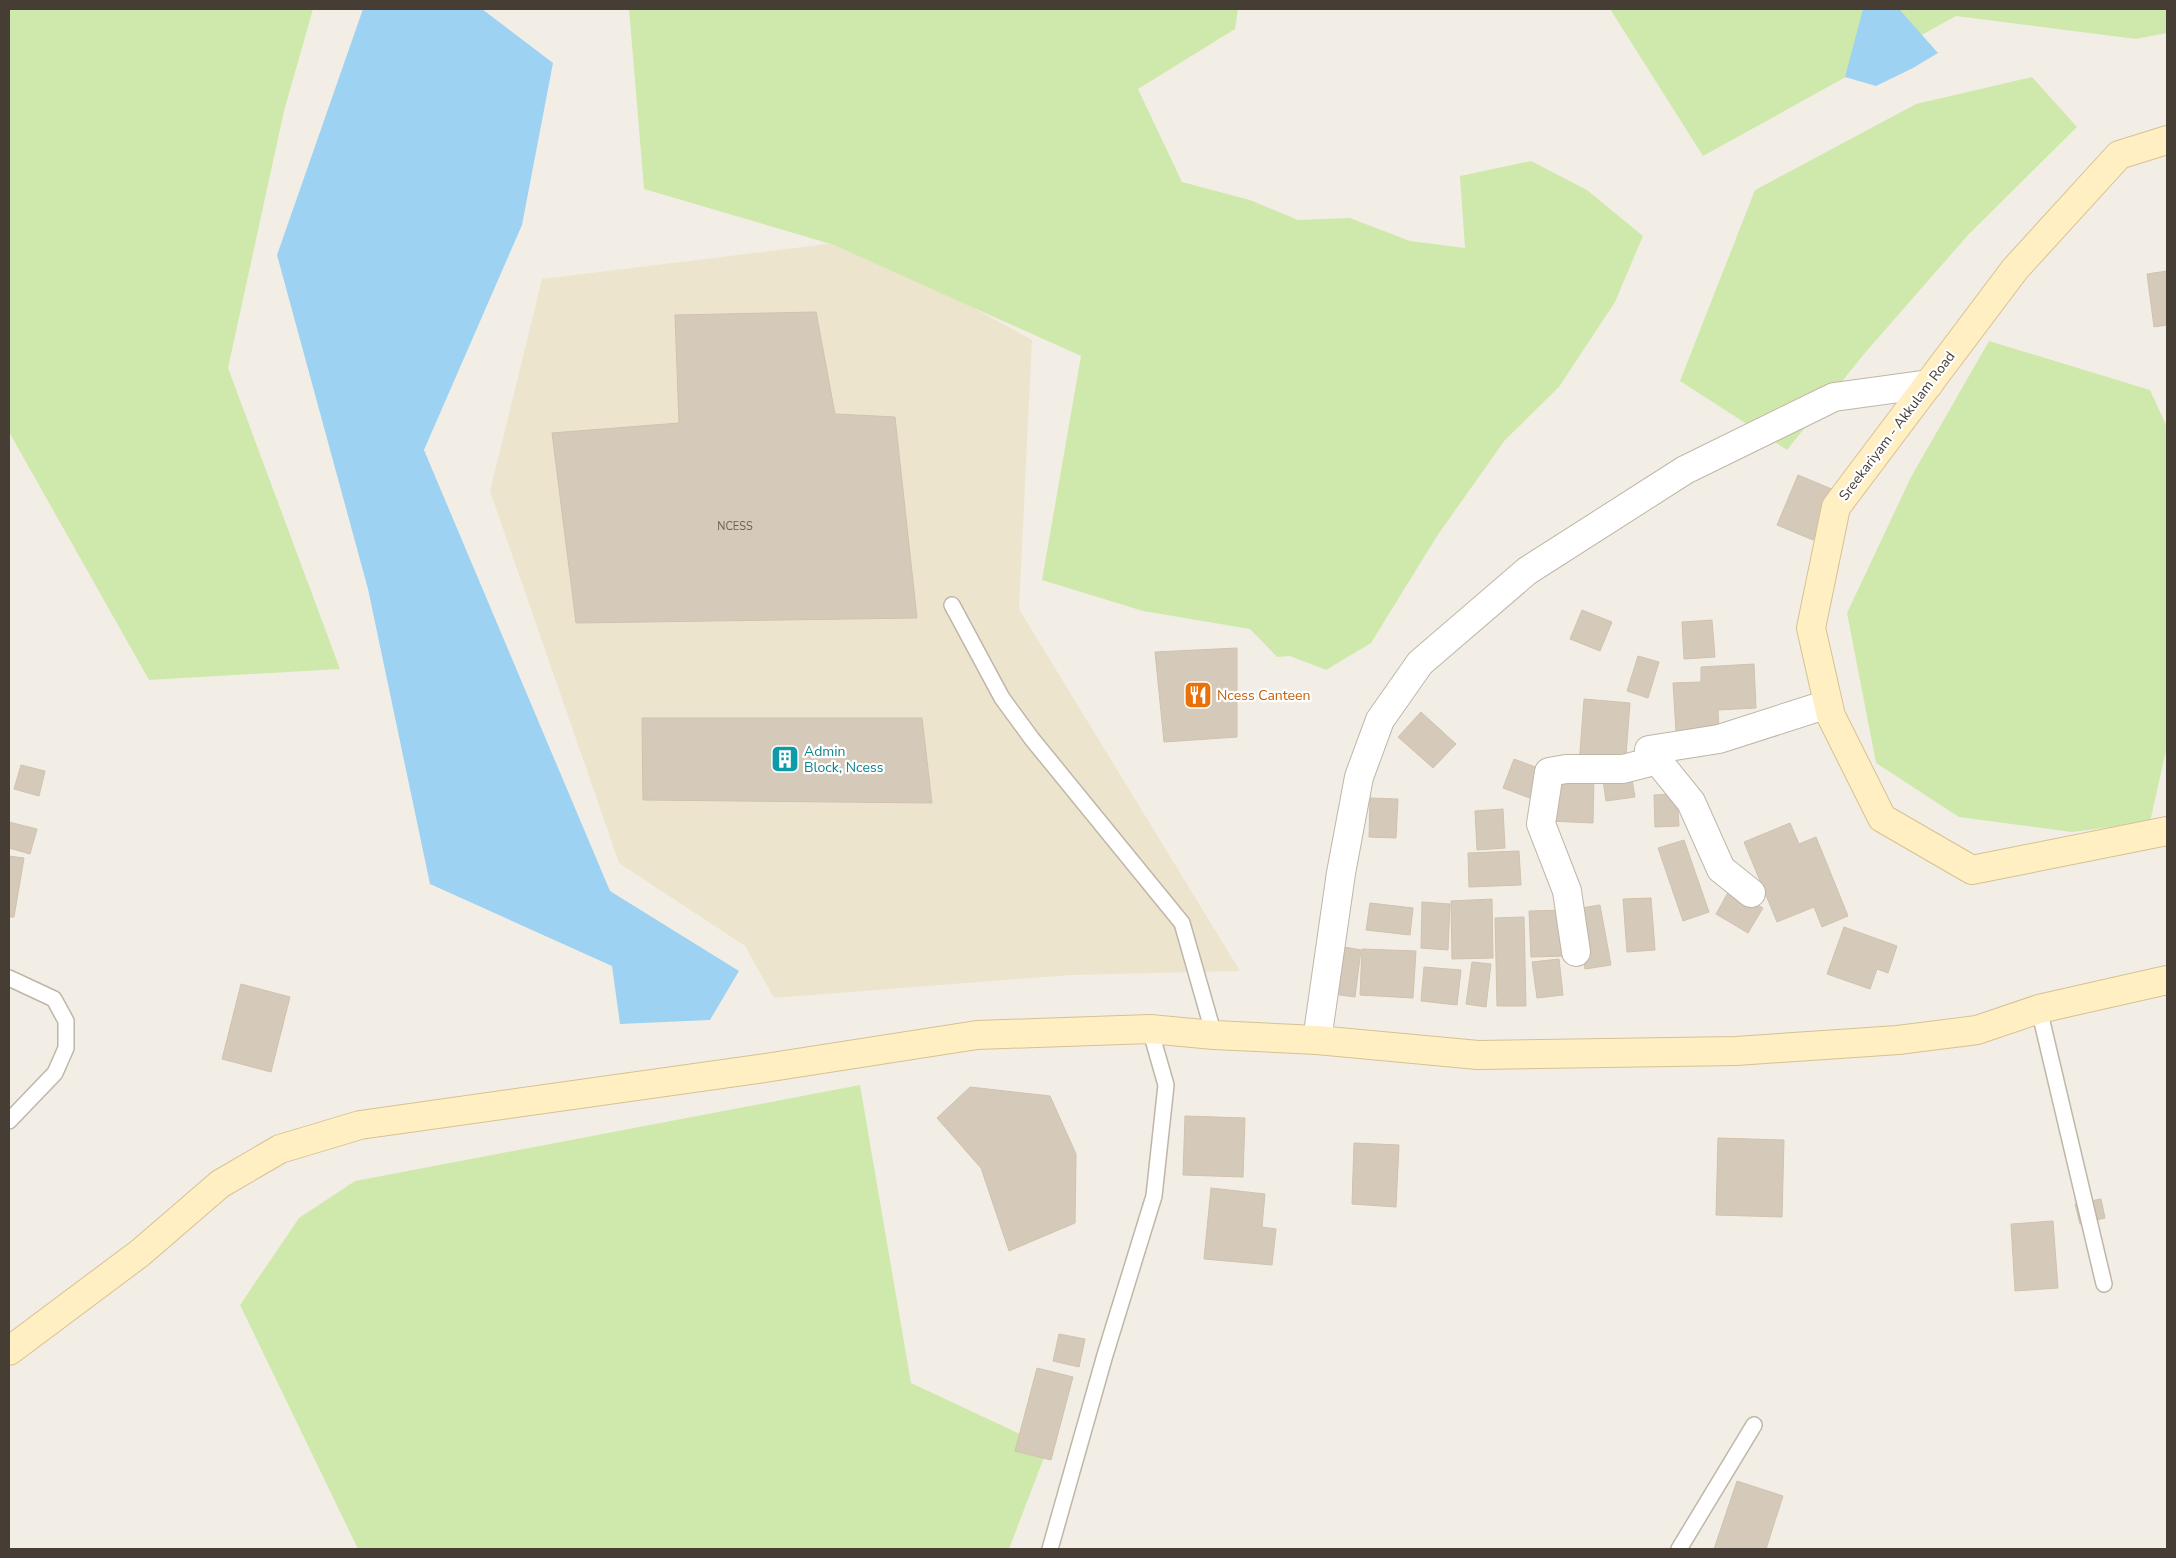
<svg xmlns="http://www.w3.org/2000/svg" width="2176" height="1558" viewBox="0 0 2176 1558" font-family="'Nunito Sans',sans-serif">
  <rect width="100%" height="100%" fill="#f3eee5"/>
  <!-- education -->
  <path fill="#ede4ce" d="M852 241 1032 340 1019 609 1240 971 1071 975 774 998 745 946 619 863 490 491 542 279Z"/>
  <!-- green -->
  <path fill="#cfe9ac" d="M9 9H313L284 111 228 368 340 669 149 680 9 432Z
    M629 9H1238L1235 29 1138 89 1182 182 1250 200 1298 220 1350 218 1410 241 1465 248 1460 176 1531 161 1587 190 1643 236 1615 302 1559 387 1505 440 1437 536 1371 643 1326 670 1290 656 1277 657 1250 629 1143 611 1042 580 1081 356 834 245 644 189Z
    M1610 9H2167V33L2136 39 1956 16 1703 156Z
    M2032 77 2077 127 1968 235 1864 354 1787 450 1680 381 1755 190 1916 104Z
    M1989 341 2150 390 2167 427V746L2150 822 2072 832 1959 817 1876 763 1847 613 1911 477Z
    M860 1085 911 1383 1048 1447 1009 1549H358L240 1305 299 1218 355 1181Z"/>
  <!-- water -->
  <path fill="#9ed2f3" d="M363 9H482L553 63 522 225 424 450 610 891 739 971 710 1020 620 1024 612 966 430 884 368 589 277 255Z
    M1863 9H1899L1938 53 1913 68 1876 86 1845 77Z"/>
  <!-- building -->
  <path fill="#d5caba" stroke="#d0c2ad" d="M2167 271V325L2154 327 2147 274Z
    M816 312 835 414 895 417 917 618 576 623 552 433 679 423 675 315Z
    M1798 475 1834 490 1813 540 1777 525Z
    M1582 610 1612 622 1600 651 1570 639Z
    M1712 620 1715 657 1684 659 1682 622Z
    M1237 648V737L1164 742 1155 652Z
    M1638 656 1659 662 1648 698 1627 691Z
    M1754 664 1756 708 1718 710 1719 730 1676 731 1673 683 1701 682V667Z
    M1584 699 1630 703 1625 769 1579 765Z
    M1421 712 1456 744 1433 768 1398 737Z
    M642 718H922L932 803 643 800Z
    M1514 759 1546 771 1535 800 1503 788Z
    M21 765 45 771 39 796 14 789Z
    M1630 768 1635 797 1606 801 1602 773Z
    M1550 774 1594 776 1593 823 1548 821Z
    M1677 794 1679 826 1655 827 1654 795Z
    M1370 798 1398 799 1396 838 1369 837Z
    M1503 809 1505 848 1477 850 1475 811Z
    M9 822 37 829 30 854 9 848Z
    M1790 823 1799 844 1816 837 1848 916 1822 927 1814 907 1777 922 1744 842Z
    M1684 840 1709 912 1683 921 1658 848Z
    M1519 851 1521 885 1469 887 1468 853Z
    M9 856 24 858 14 917H9Z
    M1730 889 1763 908 1748 933 1716 914Z
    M1651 898 1655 950 1627 952 1623 899Z
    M1492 899 1493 958 1452 959 1451 901Z
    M1422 902 1450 904 1448 950 1421 948Z
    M1370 903 1413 908 1410 935 1366 930Z
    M1600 905 1611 965 1585 969 1575 909Z
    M1566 910 1567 956 1531 957 1529 911Z
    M1524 917 1526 1006H1497L1495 918Z
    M1844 927 1897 946 1888 973 1877 969 1870 989 1827 974Z
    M1339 946 1361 950 1355 997 1333 994Z
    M1362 949 1416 951 1413 998 1360 995Z
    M1559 959 1563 995 1537 998 1532 962Z
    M1472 962 1491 964 1486 1007 1466 1004Z
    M1424 967 1461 970 1457 1005 1421 1001Z
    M241 984 290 997 271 1072 222 1059Z
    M970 1087 1050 1096 1076 1154 1075 1223 1009 1251 981 1168 937 1118Z
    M1185 1116 1245 1118 1243 1177 1183 1175Z
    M1718 1138 1784 1140 1782 1217 1716 1215Z
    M1354 1143 1399 1145 1396 1207 1352 1204Z
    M1211 1188 1265 1194 1262 1227 1276 1229 1272 1265 1204 1259Z
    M2101 1199 2105 1218 2080 1224 2075 1204Z
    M2053 1221 2058 1288 2015 1291 2011 1224Z
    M1059 1334 1085 1339 1079 1367 1053 1361Z
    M1037 1368 1073 1377 1051 1460 1015 1451Z
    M1737 1481 1783 1496 1766 1549H1714Z"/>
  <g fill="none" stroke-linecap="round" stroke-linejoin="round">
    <defs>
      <path id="service" d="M952 605 1002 698 1032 739 1182 923 1214 1035
        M9 978 54 999 66 1021V1048L55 1073 9 1121
        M2039 1009 2104 1284
        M1050 1549 1105 1355 1154 1196 1166 1085 1150 1029
        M1679 1549 1754 1425"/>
      <path id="minor" d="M1751 893 1721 869 1691 802 1649 750 1719 739 1828 704
        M1576 952 1567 891 1541 824 1549 772 1566 769H1623L1658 760
        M1317 1040 1341 873 1359 777 1380 720 1420 663 1527 571 1685 470 1834 397 1929 384"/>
      <path id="secondary" d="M2167 140 2119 155 2015 269 1836 507 1811 628 1831 716 1882 818 1972 870 2167 831
        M9 1351 140 1253 220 1184 280 1149 360 1125 765 1068 977 1035 1150 1029 1214 1035 1317 1040 1478 1055 1736 1051 1898 1040 1977 1030 2039 1009 2167 980"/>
    </defs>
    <!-- service casing -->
    <use href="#service" stroke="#bfb6a7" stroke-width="18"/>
    <!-- minor casing -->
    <use href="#minor" stroke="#bfb6a7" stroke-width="30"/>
    <!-- secondary casing -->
    <use href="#secondary" stroke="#d5c293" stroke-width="30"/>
    <!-- service -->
    <use href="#service" stroke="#fff" stroke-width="15"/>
    <!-- minor -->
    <use href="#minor" stroke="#fff" stroke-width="28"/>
    <!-- secondary -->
    <use href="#secondary" stroke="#ffefc3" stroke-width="28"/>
  </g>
  <!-- icons -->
  <defs>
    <symbol id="restaurant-square" viewBox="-11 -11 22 22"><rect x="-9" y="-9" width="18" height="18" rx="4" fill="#e8710a" stroke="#fff"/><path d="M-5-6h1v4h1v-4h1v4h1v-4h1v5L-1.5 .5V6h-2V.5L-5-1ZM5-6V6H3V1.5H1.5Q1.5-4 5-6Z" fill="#fff"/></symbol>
    <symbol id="building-square" viewBox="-11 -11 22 22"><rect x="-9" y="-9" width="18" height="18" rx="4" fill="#0f9aa8" stroke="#fff"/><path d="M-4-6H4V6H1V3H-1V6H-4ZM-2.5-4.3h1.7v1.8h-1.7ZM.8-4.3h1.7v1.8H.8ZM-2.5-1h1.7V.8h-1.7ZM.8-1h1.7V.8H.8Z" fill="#fff"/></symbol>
  </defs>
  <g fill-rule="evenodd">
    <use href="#restaurant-square" x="1182" y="679" width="32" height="32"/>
    <use href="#building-square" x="769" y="743" width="32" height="32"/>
  </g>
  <g text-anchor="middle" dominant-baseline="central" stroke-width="4.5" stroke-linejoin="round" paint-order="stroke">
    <!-- number labels -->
    <g font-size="11" fill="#6a6156">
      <text x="735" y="526">NCESS</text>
    </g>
    <!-- street labels -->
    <g font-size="14" fill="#463e34" stroke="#fff">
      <text transform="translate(1897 426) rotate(-53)">Sreekariyam - Akkulam Road</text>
    </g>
    <!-- food labels -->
    <g font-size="14" fill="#c56008" stroke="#fff" text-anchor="start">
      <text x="1217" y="695">Ncess Canteen</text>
    </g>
    <!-- culture labels -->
    <g font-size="14" fill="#0d838f" stroke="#fff" text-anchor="start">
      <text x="804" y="751">Admin<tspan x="804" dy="16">Block, Ncess</tspan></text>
    </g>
  </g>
  <!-- border -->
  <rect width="2176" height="1558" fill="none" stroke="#463e34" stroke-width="20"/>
</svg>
